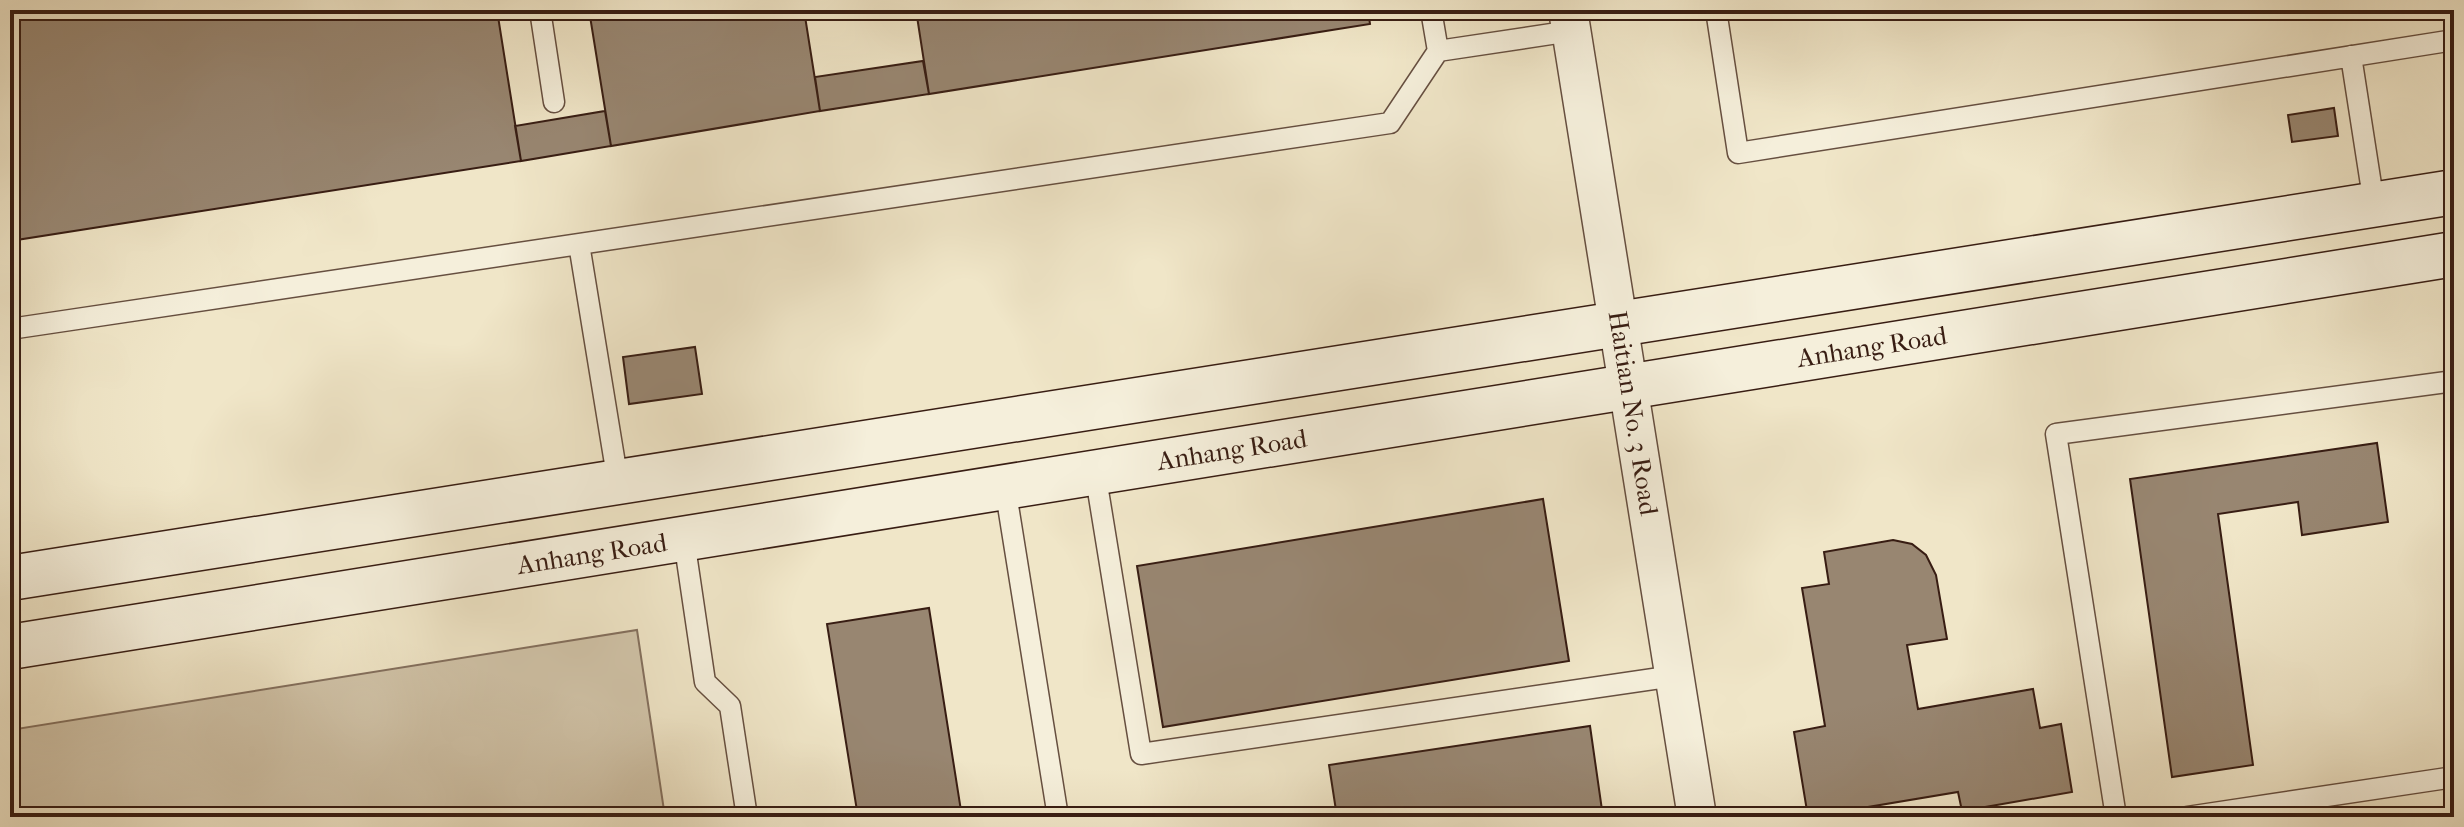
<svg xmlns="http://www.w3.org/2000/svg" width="2464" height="827" viewBox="0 0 2464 827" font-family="'IM FELL French Canon',serif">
  <rect width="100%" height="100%" fill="#f0e6c8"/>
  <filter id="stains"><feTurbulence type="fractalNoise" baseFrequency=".0025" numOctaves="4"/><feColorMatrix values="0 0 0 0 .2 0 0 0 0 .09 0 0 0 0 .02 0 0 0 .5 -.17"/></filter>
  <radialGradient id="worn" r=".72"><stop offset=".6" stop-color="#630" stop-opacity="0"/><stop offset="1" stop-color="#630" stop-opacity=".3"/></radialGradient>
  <!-- green -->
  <path fill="#d1c4a9" stroke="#84705e" stroke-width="2" d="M637 630 665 817H10V730Z"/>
  <!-- building -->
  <path fill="#988671" stroke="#381d13" stroke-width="2" d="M10 10H497L521 161 10 241Z
    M589 10H804L820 111 611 146Z
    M916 10H1368L1370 24 929 94Z
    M923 61 929 94 820 111 815 77Z
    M2334 108 2338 136 2292 142 2288 115Z
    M605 111 611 146 521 161 515 126Z
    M695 347 702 394 629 404 623 357Z
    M2377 443 2388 522 2302 535 2298 502 2218 514 2253 765 2172 777 2130 479Z
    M1543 499 1569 661 1163 727 1137 566Z
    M1893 540 1912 544 1926 555 1936 575 1947 639 1907 645 1918 709 2033 689 2040 728 2061 724 2072 792 1962 811 1958 792 1808 817 1794 732 1825 726 1802 588 1829 584 1824 552Z
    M929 608 962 817H858L827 624Z
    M1590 726 1603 817H1402V815L1337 817 1329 765Z"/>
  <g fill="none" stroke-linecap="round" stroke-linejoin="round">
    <defs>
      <path id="lane" d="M540 10 554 102
        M1431 10 1438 51
        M1716 10 1738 153 2454 40
        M2351 56 2374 204
        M579 244 618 482
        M10 329 1390 123 1438 51 1571 31
        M1095 472 1141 754 1674 676
        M1005 487 1058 817
        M684 540 705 682 730 706 747 817
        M2116 817 2056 434 2454 381
        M2187 817 2454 777"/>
      <path id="street" d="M1568 10 1697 817"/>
      <path id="secondary" d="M10 578 2454 192
        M10 647 2454 254"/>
    </defs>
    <!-- lane casing -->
    <use href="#lane" stroke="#664f40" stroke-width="23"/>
    <!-- street casing -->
    <use href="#street" stroke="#664f40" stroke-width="41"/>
    <!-- secondary casing -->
    <use href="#secondary" stroke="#381d13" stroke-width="47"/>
    <!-- lane -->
    <use href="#lane" stroke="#f5efdb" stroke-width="20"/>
    <!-- street -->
    <use href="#street" stroke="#f5efdb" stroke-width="38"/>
    <!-- secondary -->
    <use href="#secondary" stroke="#f5efdb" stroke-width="44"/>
  </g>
  <g text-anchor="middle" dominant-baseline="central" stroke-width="6" stroke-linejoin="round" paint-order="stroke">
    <!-- street labels -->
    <g font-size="26" fill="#381d13" stroke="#f5efdb">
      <text transform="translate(1872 347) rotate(-9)">Anhang Road</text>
      <text transform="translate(1633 413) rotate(81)">Haitian No. 3 Road</text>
      <text transform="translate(1232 450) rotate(-9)">Anhang Road</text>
      <text transform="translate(592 554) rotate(-9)">Anhang Road</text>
    </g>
  </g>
  <!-- margin -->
  <rect width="2464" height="827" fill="none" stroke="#f0e6c8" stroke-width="40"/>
  <rect x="12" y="12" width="2440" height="803" fill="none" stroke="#381d13" stroke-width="4"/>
  <rect x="20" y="20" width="2424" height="787" fill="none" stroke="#381d13" stroke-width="2"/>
  <rect width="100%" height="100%" filter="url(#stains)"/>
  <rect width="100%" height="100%" fill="url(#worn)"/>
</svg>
